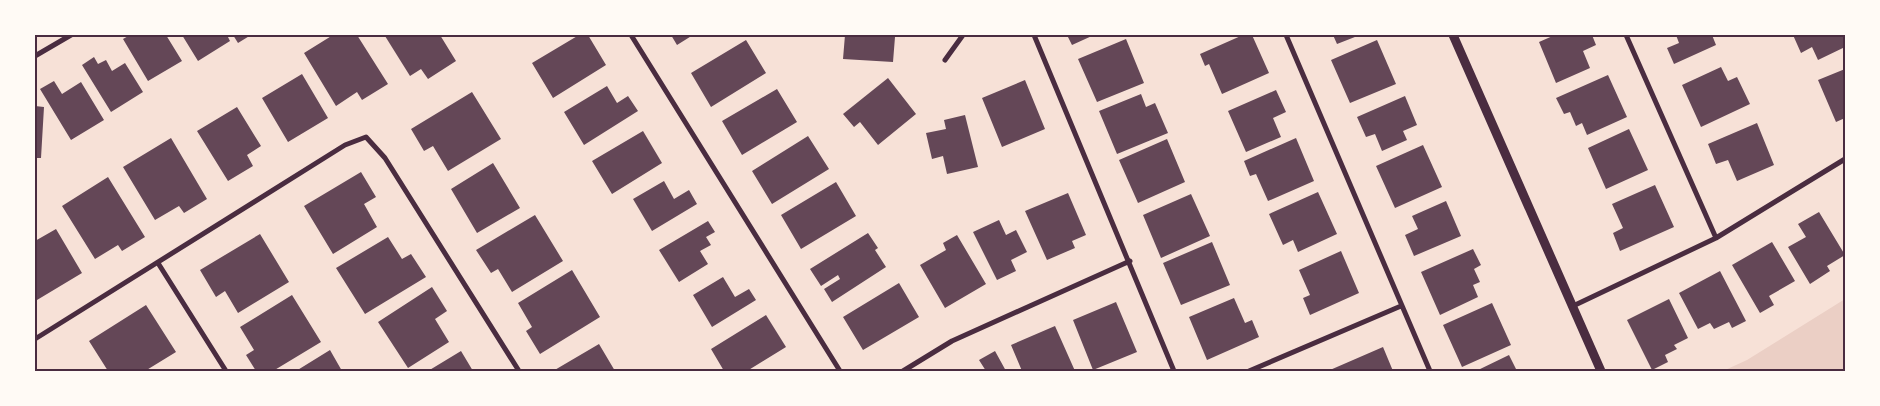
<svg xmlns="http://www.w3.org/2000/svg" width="1880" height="406" viewBox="0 0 1880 406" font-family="'IBM Plex Sans',sans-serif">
  <rect width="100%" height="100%" fill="#f7e1d7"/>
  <!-- green -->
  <path fill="#ebcfc5" d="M1845 299V371H1723L1747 360Z"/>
  <!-- building -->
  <path fill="#644757" d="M130 35H166L182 61 148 81 123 39Z
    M182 35H227L230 41 198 61Z
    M233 35H251L238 43Z
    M333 35H357L388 84 362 100 357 92 336 106 304 53Z
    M386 35H440L456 61 428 79 421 69 410 76 385 36Z
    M579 35H588L606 65 553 98 532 63Z
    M671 35H693L677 45Z
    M845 35H884L895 37 893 62 843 59Z
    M1067 35H1094L1072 45Z
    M1243 35H1252L1269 73 1222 94 1209 64 1205 66 1200 54Z
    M1333 35H1360L1337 44Z
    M1555 35H1592L1596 45 1583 51 1590 68 1556 83 1539 42Z
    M1676 35H1712L1716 45 1674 64 1667 48 1679 43Z
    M1793 35H1845V47L1818 60 1812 47 1801 53Z
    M1126 39 1144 83 1097 102 1078 59Z
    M746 40 766 73 711 107 691 73Z
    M1377 40 1396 84 1350 103 1331 60Z
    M94 57 98 64 106 60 112 71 125 63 143 92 111 112 82 65Z
    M1721 67 1728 81 1737 77 1750 104 1701 127 1682 85Z
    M1845 69V118L1836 122 1818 80Z
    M302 74 328 118 288 142 262 98Z
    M1608 75 1627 117 1587 135 1582 123 1576 126 1570 112 1564 114 1556 98Z
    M888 78 916 114 878 145 860 122 854 127 843 114Z
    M1025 80 1045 129 1002 147 982 98Z
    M54 81 62 94 81 82 104 120 71 140 40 89Z
    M607 86 617 103 628 96 638 111 584 145 564 112Z
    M777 89 797 122 742 155 722 121Z
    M1276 90 1286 112 1273 118 1281 137 1246 152 1228 111Z
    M472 92 501 139 448 171 433 146 424 151 411 129Z
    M1141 94 1146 107 1155 103 1168 133 1117 154 1099 111Z
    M1405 96 1417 125 1403 131 1407 140 1382 151 1375 134 1366 137 1357 117Z
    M35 106 44 107 41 158H35Z
    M237 107 261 146 247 155 253 166 228 181 197 131Z
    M965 115 978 167 947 174 943 156 932 159 926 133 946 129 944 120Z
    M1757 123 1774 165 1737 181 1728 160 1716 164 1708 144Z
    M1629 129 1648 170 1606 189 1588 148Z
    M643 131 662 163 612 194 592 161Z
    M808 136 829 169 772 204 752 171Z
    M171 138 207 199 184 213 179 206 155 220 123 167Z
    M1296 138 1314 181 1268 201 1256 174 1250 176 1244 161Z
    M1167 139 1185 182 1138 203 1119 160Z
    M1423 145 1442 187 1395 208 1376 166Z
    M493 163 520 208 477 233 451 189Z
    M361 172 376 197 364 204 377 227 333 254 304 206Z
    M108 177 145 237 122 251 118 245 95 259 62 206Z
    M664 181 674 199 689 190 697 204 652 231 633 199Z
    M836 182 856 216 801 249 781 215Z
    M1655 185 1674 227 1620 251 1613 233 1623 228 1612 204Z
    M1318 192 1337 234 1298 252 1293 240 1283 245 1269 214Z
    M1068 193 1086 235 1072 241 1075 248 1047 260 1025 211Z
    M1191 194 1210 236 1161 258 1143 215Z
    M1446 201 1461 236 1414 256 1405 235 1418 229 1412 216Z
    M1819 212 1845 255 1827 266 1830 271 1810 284 1788 247 1806 237 1798 224Z
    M535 215 563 261 512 292 498 269 491 273 476 250Z
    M999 220 1006 235 1016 230 1027 252 1011 260 1016 271 997 280 973 232Z
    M708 221 715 232 706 237 711 245 700 251 708 264 679 282 659 250Z
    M56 229 82 273 37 300 35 297V241Z
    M868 233 878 248 875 250 886 267 832 302 824 289 840 279 838 275 821 286 810 269Z
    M260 234 289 282 238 313 225 291 216 297 200 270Z
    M957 235 986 284 945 308 920 265 946 250 943 243Z
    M388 237 402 259 411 254 426 277 365 314 336 268Z
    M1212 242 1230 285 1181 305 1163 263Z
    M1772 242 1795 281 1769 296 1774 305 1760 313 1732 265Z
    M1473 249 1481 265 1474 269 1480 282 1473 285 1478 297 1440 315 1421 272Z
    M1341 251 1359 293 1310 315 1303 298 1310 295 1299 270Z
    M572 270 600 317 540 354 526 331 532 327 518 303Z
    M1720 271 1746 321 1732 328 1729 322 1714 329 1710 323 1698 329 1679 293Z
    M723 277 735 297 749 289 756 300 712 327 693 295Z
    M899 283 919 317 863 350 843 317Z
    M432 287 447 311 435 319 449 342 408 368 378 322Z
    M292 295 321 342 273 371H256L246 355 254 350 240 327Z
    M1234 298 1245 323 1252 320 1259 337 1207 360 1189 317Z
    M1669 299 1688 338 1674 345 1677 349 1665 355 1668 362 1652 370 1627 320Z
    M1116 302 1137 352 1093 370 1073 320Z
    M1492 303 1511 345 1462 367 1443 325Z
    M146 305 176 352 145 371H108L89 341Z
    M766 315 786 347 747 371H724L711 349Z
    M1055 326 1075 371H1022L1011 345Z
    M599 344 615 371H553Z
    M1383 347 1393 371H1331L1330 370Z
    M330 350 342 371H296Z
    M461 351 473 371H428Z
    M995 351 1006 371H986L979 360Z
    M1509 355 1517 371H1476Z"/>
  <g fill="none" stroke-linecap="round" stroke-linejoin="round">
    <!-- minor -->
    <path stroke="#4a2c40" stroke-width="5" d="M631 35 840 371
      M1034 35 1174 371
      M1286 35 1430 371
      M1626 35 1716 238
      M35 56 71 35
      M945 60 963 35
      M158 263 226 371
      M1573 306 1716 238 1845 159
      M35 339 345 145 366 137 385 158 519 371
      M903 371 952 341 1130 261
      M1249 371 1401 306"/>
    <!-- tertiary -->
    <path stroke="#4a2c40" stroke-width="9" d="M1453 35 1601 371"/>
  </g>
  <!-- border -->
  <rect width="1880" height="406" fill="none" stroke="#fffaf5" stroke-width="72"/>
  <rect x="36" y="36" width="1808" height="334" fill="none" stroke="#4a2c40" stroke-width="2"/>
</svg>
